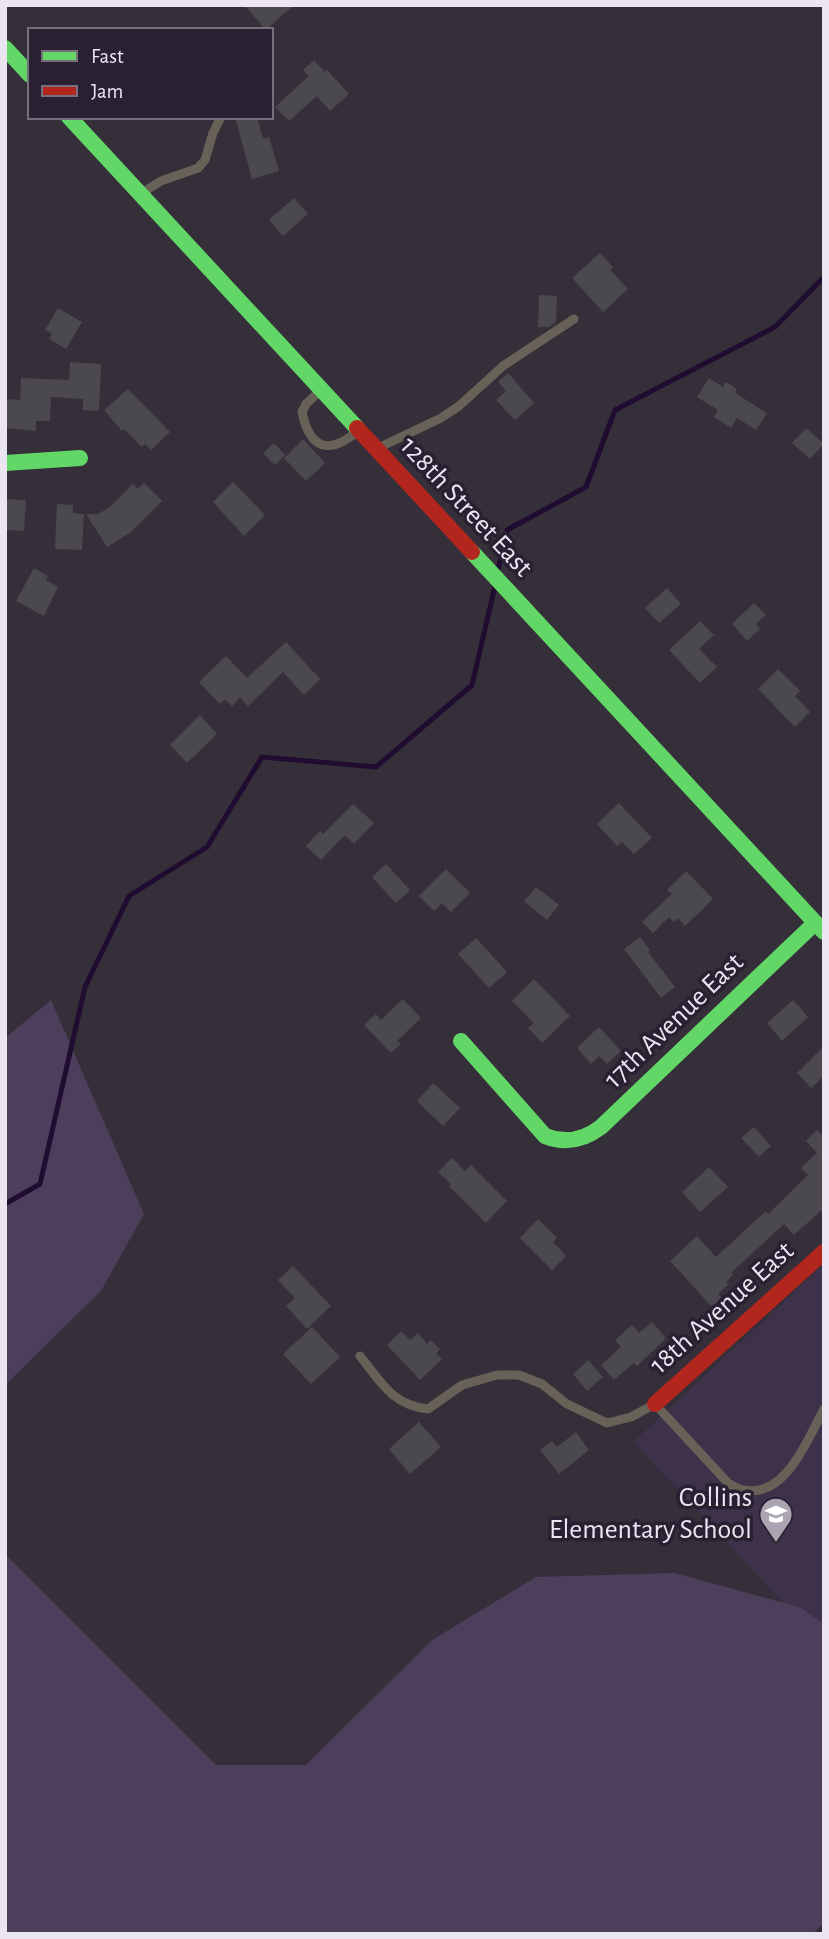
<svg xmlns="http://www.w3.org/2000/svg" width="829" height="1939" viewBox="0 0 829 1939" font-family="'Alegreya Sans',sans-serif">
  <rect width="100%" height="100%" fill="#342f39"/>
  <!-- built -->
  <path fill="#3d3249" d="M824 1264V1647L633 1442Z"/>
  <!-- green -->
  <path fill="#4d3f5c" d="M51 1000 144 1214 101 1291 5 1385V1038Z
    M5 1554 216 1765H306L432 1640 536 1577 675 1573 799 1607 824 1624V1923L812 1934H5Z"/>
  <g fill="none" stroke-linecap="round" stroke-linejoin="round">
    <!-- stream -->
    <path stroke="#200c31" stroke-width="5" d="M498 570 507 530 586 487 615 410 775 327 824 277
      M5 1204 40 1184 85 987 129 896 207 847 262 757 376 767 472 685 495 586"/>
  </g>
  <!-- building -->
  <path fill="#4c4850" d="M244 5H294L266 30Z
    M314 60 325 72 327 70 349 94 330 111 317 96 289 121 275 107 309 76 303 70Z
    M235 117H257L263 139 269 137 279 171 252 179Z
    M294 198 308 214 283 236 269 220Z
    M600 253 613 267 610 270 628 289 603 312 572 278Z
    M539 295 557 296 556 322 549 327H538Z
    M58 308 82 322 66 349 49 339 52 334 45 330Z
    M70 362 101 364 99 411 83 410V399L51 397 50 421H36V431L5 428V399L20 400 21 378 69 380Z
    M508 373 534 403 515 420 496 400 506 391 498 382Z
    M709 378 723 387 726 382 737 389 735 393 767 413 756 430 737 418 731 428 714 417 718 410 697 397Z
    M128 389 170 432 151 450 145 444 142 447 124 429 122 431 104 410Z
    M806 428 824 444 810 459 792 443Z
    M303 439 325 463 306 481 284 458Z
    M274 443 285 455 275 465 263 453Z
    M233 482 265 515 244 536 213 502Z
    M144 483 162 501 131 532 107 547 86 514H98L110 507 133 484 138 489Z
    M5 499 26 500 24 531 5 530Z
    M57 504 73 505V513L84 514 82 550 55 549Z
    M34 568 48 576 46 580 58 587 44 616 16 601Z
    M667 588 681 604 659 623 645 608Z
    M754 603 766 615 756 624 760 629 747 641 732 624Z
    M700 621 714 635 699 649 717 667 700 683 669 650Z
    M286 642 320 679 304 695 283 672 248 706 240 698 232 706 225 699 220 704 199 682 226 656 247 678Z
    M778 669 800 691 795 696 810 712 795 727 758 689Z
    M200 715 217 734 187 763 170 745Z
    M619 803 652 838 634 854 622 842 617 846 597 824Z
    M353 804 374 823 354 844 345 835 321 860 306 846 320 831 323 834Z
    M386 864 410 890 396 903 372 877Z
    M446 869 470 893 451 912 442 903 434 911 419 896Z
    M686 871 713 899 685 926 678 918 674 922 669 917 653 933 642 922 672 894 667 890Z
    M536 887 559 905 547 920 524 901Z
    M640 937 650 950 648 952 675 987 661 998 624 949Z
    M476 938 507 972 489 988 458 954Z
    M534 979 570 1016 542 1043 528 1028 534 1023 512 1001Z
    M403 999 421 1018 397 1041 401 1044 391 1053 364 1025 376 1014 381 1020Z
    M793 1000 808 1017 782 1041 767 1023Z
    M599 1027 621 1051 607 1064 599 1056 591 1064 577 1048Z
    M824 1046V1076L811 1088 797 1073Z
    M433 1083 460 1108 443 1126 417 1101Z
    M754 1127 771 1146 759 1157 741 1138Z
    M817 1130 824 1137V1208L794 1235 784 1224 731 1273 733 1275 726 1282 729 1284 718 1294 722 1298 712 1307 670 1261 697 1236 716 1257 766 1211 768 1214 808 1175 801 1168 817 1153 806 1141Z
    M452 1158 465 1171 471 1165 507 1201 486 1223 449 1186 451 1184 438 1172Z
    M709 1167 728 1187 700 1212 682 1192Z
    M538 1219 557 1238 553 1242 566 1256 552 1270 520 1238Z
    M293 1266 331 1306 307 1329 286 1306 295 1298 278 1280Z
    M652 1322 666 1338 637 1366 634 1363 614 1380 601 1365 621 1347 615 1340 632 1325 639 1333Z
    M312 1327 340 1357 311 1384 283 1354Z
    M401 1331 410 1340 418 1333 427 1344 431 1340 440 1349 436 1353 442 1359 420 1380 387 1345Z
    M588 1360 603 1377 587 1391 573 1374Z
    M419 1422 441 1447 410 1474 389 1449Z
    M576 1432 589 1450 559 1474 540 1450 552 1441 557 1447Z"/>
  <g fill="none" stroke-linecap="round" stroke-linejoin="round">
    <!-- path -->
    <path stroke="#696460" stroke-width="2.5" stroke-dasharray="3.5 3.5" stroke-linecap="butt" d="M824 1472V1488"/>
    <!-- lane -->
    <path stroke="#686158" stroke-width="9" d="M142 193 161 181 198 168 205 160 213 133 221 117
      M319 392 306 404 302 412C310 450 329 455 358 431
      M378 448 441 418 459 406 503 366 574 319
      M360 1356C381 1382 392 1405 428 1409L462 1385 497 1375H519L542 1384 567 1404 607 1423 631 1417 655 1404 728 1483C733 1486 738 1489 743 1490 786 1499 808 1438 824 1409"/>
    <!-- fast -->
    <path stroke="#63d668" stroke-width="16" d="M5 48 30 75
      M69 117 357 428
      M5 463 80 458
      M472 552 824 932
      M461 1041 545 1136C565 1144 584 1140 601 1127L815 923"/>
    <!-- jam -->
    <path stroke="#b3261e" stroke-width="16" d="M357 428 472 552
      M655 1404 824 1252"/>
  </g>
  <!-- icons -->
  <defs>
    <symbol id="school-pin" viewBox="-11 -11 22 30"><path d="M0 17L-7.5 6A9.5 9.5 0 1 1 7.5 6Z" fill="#aaa5b1" stroke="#292132"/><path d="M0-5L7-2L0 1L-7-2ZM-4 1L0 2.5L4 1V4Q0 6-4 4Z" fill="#fff"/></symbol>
  </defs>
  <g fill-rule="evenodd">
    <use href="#school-pin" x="757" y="1495" width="38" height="52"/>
  </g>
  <g text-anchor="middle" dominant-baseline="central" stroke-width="7" stroke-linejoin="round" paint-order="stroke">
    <!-- street labels -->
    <g font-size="28" fill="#eae5f1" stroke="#292132">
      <text transform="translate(466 507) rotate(47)">128th Street East</text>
      <text transform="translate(674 1021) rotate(-44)">17th Avenue East</text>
      <text transform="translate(722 1308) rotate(-42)">18th Avenue East</text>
    </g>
    <!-- poi labels -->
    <g font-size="28" fill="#eae5f1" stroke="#292132" text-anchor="end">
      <text x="752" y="1498">Collins<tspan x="752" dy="32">Elementary School</tspan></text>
    </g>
  </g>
  <!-- border -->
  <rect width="829" height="1939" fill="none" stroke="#eae5f1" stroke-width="14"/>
  <!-- legend -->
  <rect x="28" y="28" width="245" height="91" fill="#292132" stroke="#766f7e" stroke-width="2"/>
  <rect x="42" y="51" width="35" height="10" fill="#63d668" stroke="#766f7e" stroke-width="2"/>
  <text x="91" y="63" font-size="21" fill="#eae5f1">Fast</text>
  <rect x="42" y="86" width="35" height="10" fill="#b3261e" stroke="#766f7e" stroke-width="2"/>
  <text x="91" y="98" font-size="21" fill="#eae5f1">Jam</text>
</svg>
